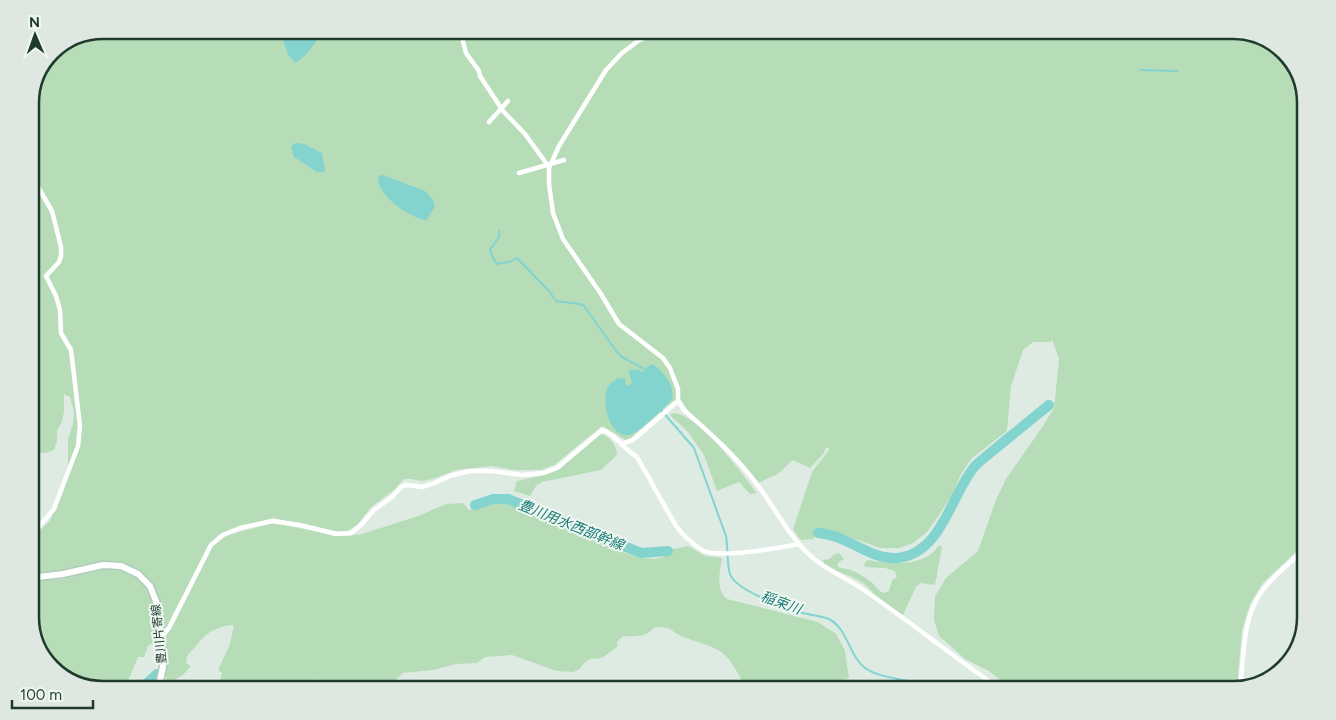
<svg xmlns="http://www.w3.org/2000/svg" width="1336" height="720" viewBox="0 0 1336 720" font-family="Figtree,'Noto Sans JP',sans-serif">
  <rect width="100%" height="100%" fill="#deebe3"/>
  <!-- green -->
  <path fill="#b6ddb8" d="M103 30H1233L1266 38 1294 63 1306 99V542L1262 584 1250 604 1242 630 1237 689 1013 690 989 671 965 659 939 636 934 620 935 596 946 578 978 551 996 500 1006 479 1043 426 1054 408 1059 359 1052 339 1051 342H1033L1023 350 1011 386 1007 431 972 458 961 474 952 495 937 518 927 532 913 543 899 548H880L828 529H823L814 532V539L801 540 793 530 812 472 830 449 826 447 824 453 810 468 793 460 778 474 758 483 693 418 681 400 673 401 627 441 602 426 554 465 541 470H514L492 466 456 470 433 479 421 481 411 479H404L394 490 371 507 357 525 347 531H336L273 518 224 532 218 536 209 545 166 628 163 627 160 604 153 587 144 575 126 565 104 562 62 573 30 576V539L50 521 60 493 68 478V439L73 424 74 412 70 397 64 394V412L62 422 57 430V441L54 450 45 453 32 452 30 456V99L52 51Z
    M673 413C699 414 741 472 757 493L750 494 739 482 717 491 704 455 688 432 670 415Z
    M601 434C610 436 617 446 617 455L601 470 542 482 536 486 530 496 514 491 517 481 545 475 558 470Z
    M495 500 512 502 605 540 603 544C619 551 661 570 673 549L688 546 705 556 722 558C720 572 715 589 727 599L818 622 836 634 841 643 845 651 849 678 833 683 834 690H747C739 676 731 656 716 649 700 641 682 640 669 628L655 627C647 637 635 637 623 636L617 642V647L602 658 590 659 584 663 580 669 573 672 557 671 512 655 485 657 477 663 456 664 434 670 403 673 389 686H385L369 681 358 685 353 684 336 688 331 687 330 689 327 690 322 685 321 681C311 677 305 683 298 690H278L265 686 246 690H185L220 680 222 673 218 670 230 644 234 625C217 626 206 632 196 646 190 654 187 652 186 663L191 666C186 673 177 681 168 681L166 679 165 639 213 545 224 536 273 523 335 535 348 536 362 534 418 516 446 504 463 503 469 510 482 504Z
    M939 545 942 547 935 585 921 583 916 587 903 615C895 610 886 605 879 599 873 594 870 588 863 583 850 575 836 572 824 564L823 560 830 559 834 554 839 553 844 559 839 562 837 566C841 569 843 568 848 569 855 571 863 576 870 581 876 585 877 591 884 593L889 591 892 580 897 577 895 571 885 568 865 567 864 563 868 560C890 564 925 568 939 545Z
    M102 568C124 566 148 578 153 602 156 615 157 630 158 645L151 644 148 646 144 657H138L128 681 131 684 139 679 152 682 154 690H149V686L139 683 132 690H103L70 682 42 657 30 622 33 589H30V581L62 579Z"/>
  <!-- water -->
  <path fill="#83d3cf" d="M294 30H315L318 37C316 44 301 61 295 63L289 56 283 41Z
    M296 143 304 144 322 153 325 170 323 172H317L294 157 291 146Z
    M383 175 425 191 433 200 435 206 427 220C412 220 373 193 379 176Z
    M653 364C663 372 677 387 671 401 663 409 638 434 629 435 609 438 602 403 607 389 609 384 614 381 618 378L625 379 626 385 629 386 632 382 628 371C632 368 640 370 643 372L647 367Z"/>
  <g fill="none" stroke-linecap="round" stroke-linejoin="round">
    <!-- stream -->
    <path stroke="#83d3cf" stroke-width="2" d="M1140 70 1178 71
      M499 231V237L490 250 493 258 497 264 512 261 517 258 549 291 556 301 580 304 584 306 617 352 622 357 646 370
      M661 410 694 448 726 536C728 548 727 565 730 574 736 591 786 608 803 613 811 615 821 616 829 619 848 629 849 656 865 668 884 681 911 677 930 690"/>
    <!-- river -->
    <path stroke="#83d3cf" stroke-width="10" d="M475 505 493 499H508L641 553 668 551
      M818 533C849 535 869 560 897 558 942 554 951 494 975 466 983 458 993 451 1001 444 1017 431 1033 418 1049 405
      M140 690 157 674"/>
    <defs>
      <path id="secondary" d="M30 578 63 574 103 565 121 566 138 574 150 586 157 604 161 637 163 667 158 690
        M253 690 266 688 274 690"/>
    </defs>
    <!-- secondary casing -->
    <use href="#secondary" stroke="#b1cbbc" stroke-width="9"/>
    <!-- street -->
    <path stroke="#fff" stroke-width="4.5" d="M460 30 466 53 479 71 480 76 503 111 525 134 549 167
      M663 30 638 41 622 53 606 70 559 146 549 168V184L553 213 563 239 601 294 619 324 663 358 670 368 678 389V401L684 410C710 433 735 455 756 483 775 507 789 538 813 558 826 569 843 577 858 586 907 619 953 657 1002 690
      M621 444 633 440 678 401
      M30 537 54 509 78 446 80 426 71 350 61 333 60 310 56 296 46 276 59 262 61 256V247L52 211 38 187
      M161 637 169 628 211 545 223 535 240 528 272 521 300 525 336 534 351 533 360 526 374 510 392 497 401 487 406 485 422 487 432 484 450 476 469 471H492L522 475 543 473 557 468 602 430C616 434 624 450 637 457L676 526C682 534 693 544 702 550 717 559 779 548 799 544
      M1240 688C1244 657 1242 618 1262 591 1274 575 1291 562 1306 548"/>
    <!-- secondary -->
    <use href="#secondary" stroke="#fff" stroke-width="6"/>
    <!-- street-bridge -->
    <path stroke="#fff" stroke-width="4.5" d="M489 122 508 101
      M519 173 564 160"/>
  </g>
  <g text-anchor="middle" dominant-baseline="central" stroke-width="4" stroke-linejoin="round" paint-order="stroke">
    <!-- street labels -->
    <g font-size="12" fill="#1f3b2e" stroke="#eff7f1">
      <text transform="translate(159 634) rotate(-96)">豊川片寄線</text>
    </g>
    <!-- water labels -->
    <g font-size="14" font-style="italic" fill="#177975" stroke="#eff7f1">
      <text transform="translate(571 525) rotate(22)">豊川用水西部幹線</text>
      <text transform="translate(781 603) rotate(20)">稲束川</text>
    </g>
  </g>
  <!-- crop -->
  <path d="M0 0H1336V720H0ZM103 39H1233A64 64 0 0 1 1297 103V617A64 64 0 0 1 1233 681H103A64 64 0 0 1 39 617V103A64 64 0 0 1 103 39Z" fill="#dee8e1" fill-rule="evenodd"/>
  <path fill="none" stroke="#1f3b2e" stroke-width="2.5" d="M103 39H1233A64 64 0 0 1 1297 103V617A64 64 0 0 1 1233 681H103A64 64 0 0 1 39 617V103A64 64 0 0 1 103 39Z"/>
  <!-- north arrow -->
  <g transform="translate(35 35) rotate(358)" stroke="#eff7f1" stroke-width="4" paint-order="stroke">
  <path d="M0-4L9 19L0 12L-9 19Z" fill="#1f3b2e"/>
  <text y="-8" font-size="14" font-weight="bold" text-anchor="middle" fill="#1f3b2e">N</text>
  </g>
  <!-- scale -->
  <path d="M12 700v8h81v-8" fill="none" stroke="#1f3b2e" stroke-width="2.5"/>
  <text x="20" y="700" font-size="15" fill="#1f3b2e" stroke="#eff7f1" stroke-width="4" paint-order="stroke">100 m</text>
</svg>
